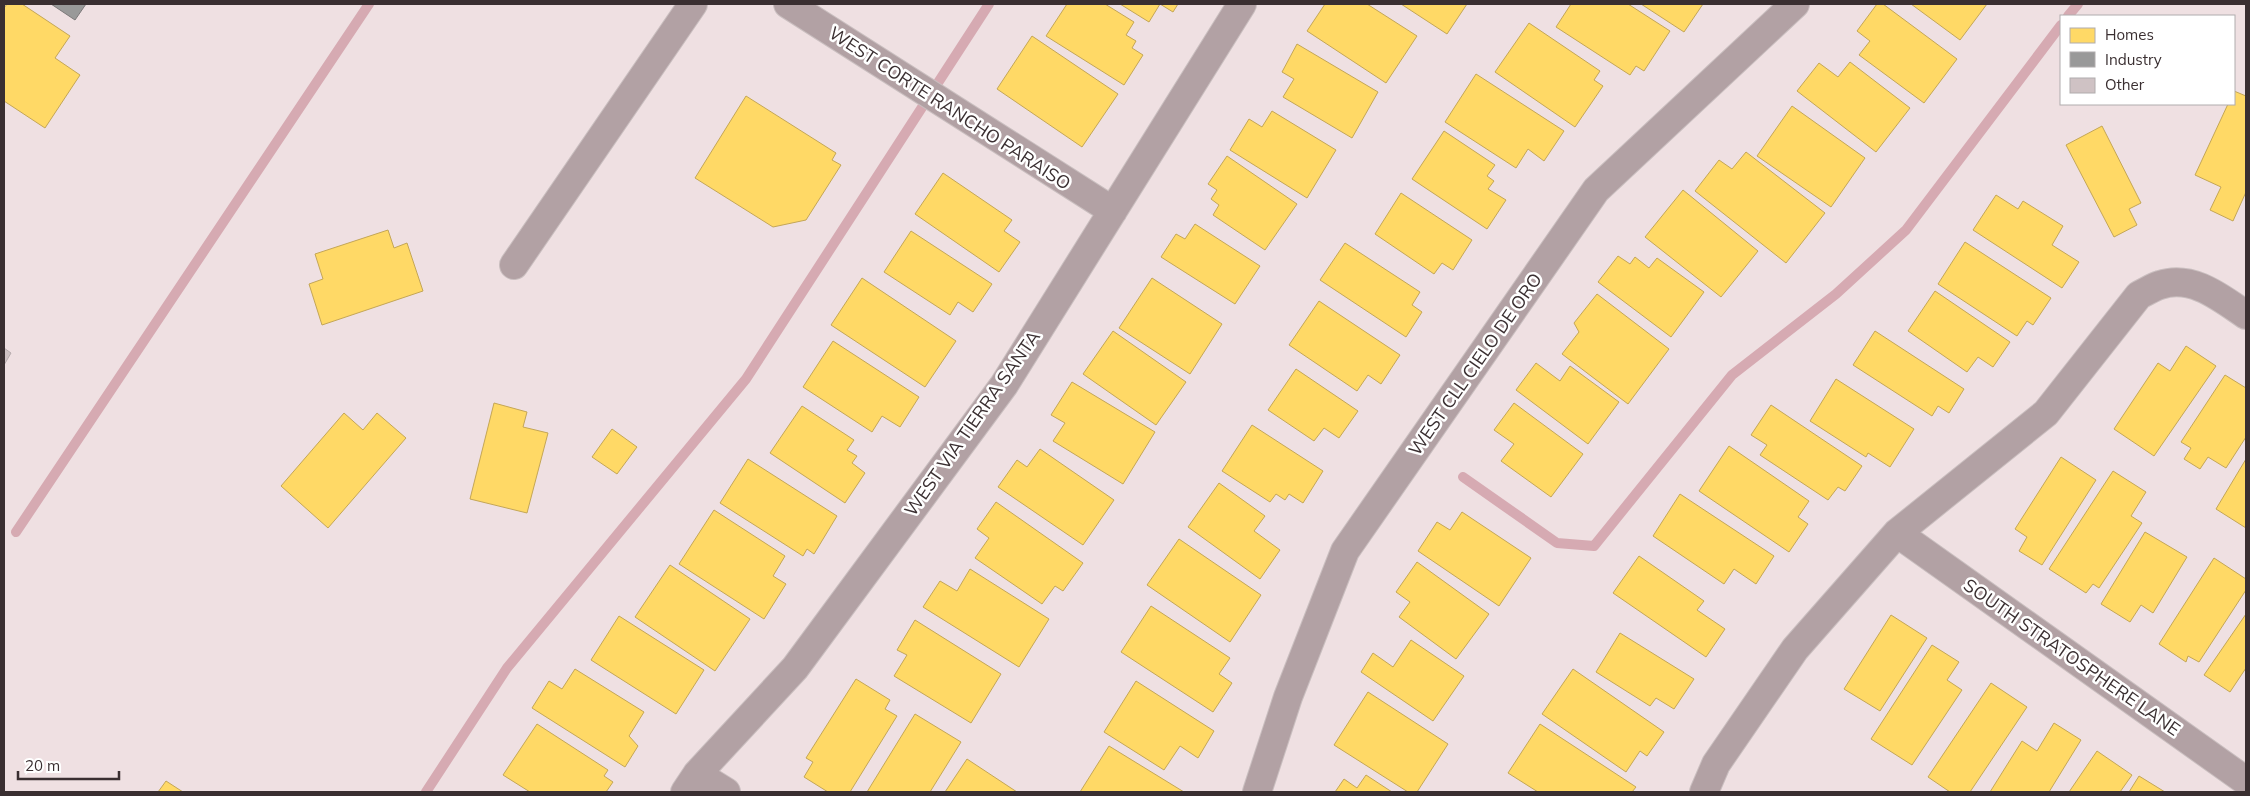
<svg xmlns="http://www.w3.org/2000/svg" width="2250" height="796" viewBox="0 0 2250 796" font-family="Mulish,sans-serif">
  <rect width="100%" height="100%" fill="#efe0e2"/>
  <!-- homes -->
  <path fill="#ffd966" stroke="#c4a656" d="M7 4H22L70 36 55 58 80 75 45 128 4 101V8Z
    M1067 4H1105L1134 22 1126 35 1136 41 1132 48 1143 55 1124 85 1046 36Z
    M1120 4H1178L1173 12 1160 4 1149 22Z
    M1325 4H1367L1417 36 1386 83 1307 31Z
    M1401 4H1467L1447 34Z
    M1571 4H1628L1670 31 1644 71 1636 66 1630 75 1556 27Z
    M1641 4H1703L1684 32Z
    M1877 4H1883L1957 59 1924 103 1859 55 1870 41 1857 31Z
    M1911 4H1987L1960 40Z
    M1529 23 1600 71 1594 80 1603 86 1575 127 1495 72Z
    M1032 36 1118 94 1082 147 997 89Z
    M1297 44 1378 92 1352 138 1283 97 1294 79 1282 72Z
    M1850 62 1910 108 1876 152 1797 91 1819 63 1838 77Z
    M1476 74 1564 131 1544 161 1528 149 1516 168 1445 122Z
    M2234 91 2246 96V192L2233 221 2210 210 2221 187 2195 175 2228 104H2234Z
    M746 96 836 153 832 160 841 165 806 220 773 227 695 178Z
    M1792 106 1865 158 1831 207 1757 156Z
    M1272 111 1336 150 1307 198 1230 150 1249 119 1262 127Z
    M2102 126 2141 203 2129 209 2137 225 2114 237 2066 145Z
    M1444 131 1495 165 1487 176 1494 181 1488 189 1506 200 1487 229 1412 179Z
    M1746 152 1825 213 1786 263 1695 191 1719 160 1732 169Z
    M1227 156 1297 204 1265 250 1213 215 1219 205 1211 199 1217 190 1208 184Z
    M943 173 1012 220 1004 231 1020 242 999 272 915 214Z
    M1683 190 1758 251 1721 297 1645 237Z
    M1401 193 1472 240 1453 270 1442 263 1434 274 1375 234Z
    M1996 195 2018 209 2023 201 2063 226 2052 245 2079 262 2062 288 1973 230Z
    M1195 224 1260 266 1235 304 1161 257 1176 234 1185 239Z
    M388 230 394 248 407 243 423 291 322 325 309 284 323 279 315 254Z
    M911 231 992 284 973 312 958 302 950 315 884 272Z
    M1965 242 2051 298 2033 325 2027 321 2017 336 1938 284Z
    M1345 243 1420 292 1412 305 1422 312 1406 337 1320 280Z
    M1618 256 1630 264 1635 257 1649 268 1657 258 1704 292 1671 337 1598 282Z
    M862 278 956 341 925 387 831 325Z
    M1152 278 1222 324 1190 374 1119 328Z
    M1935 291 2010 342 1993 367 1978 357 1967 372 1908 331Z
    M1597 294 1669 349 1628 404 1562 354 1579 332 1574 323Z
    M1319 301 1400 355 1381 384 1368 375 1357 391 1289 345Z
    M1113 331 1186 382 1156 425 1083 374Z
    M1875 331 1964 389 1949 413 1938 406 1932 416 1853 365Z
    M833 341 919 397 900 427 882 416 872 432 803 387Z
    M2186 346 2216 366 2154 456 2114 429 2158 363 2170 371Z
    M1536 363 1560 381 1570 366 1619 402 1588 444 1516 390Z
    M1296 369 1358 411 1339 438 1324 428 1314 441 1268 410Z
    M2225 375 2246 388V437L2226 468 2208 457 2200 469 2184 459 2191 448 2181 442Z
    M1836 379 1914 429 1890 467 1868 453 1866 457 1810 421Z
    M1072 382 1155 432 1123 484 1053 441 1065 423 1051 415Z
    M494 403 527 412 523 427 548 433 527 513 470 499Z
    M1514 403 1583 454 1551 497 1501 461 1514 444 1494 430Z
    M1771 405 1862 466 1845 491 1838 487 1828 500 1760 455 1767 445 1751 435Z
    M802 406 854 440 847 450 857 456 852 463 865 473 845 503 770 453Z
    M344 413 363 430 377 413 406 438 328 528 281 486Z
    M1252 425 1323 471 1303 503 1289 494 1285 500 1276 494 1270 502 1222 471Z
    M612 429 637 447 617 474 592 457Z
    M1729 446 1809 501 1798 517 1808 524 1789 552 1699 491Z
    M1040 449 1114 500 1083 545 998 487 1017 460 1027 467Z
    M2061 457 2096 480 2042 565 2019 551 2027 537 2015 529Z
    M748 459 837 516 814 554 807 549 803 556 720 503Z
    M2246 459V528L2216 509Z
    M2113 471 2146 492 2131 516 2142 523 2099 588 2093 584 2086 593 2049 569Z
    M1219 483 1265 516 1254 531 1280 550 1260 579 1188 527Z
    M1680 494 1774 556 1756 584 1734 569 1724 584 1653 536Z
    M996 502 1083 563 1063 591 1055 586 1042 604 975 558 989 538 977 529Z
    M714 510 785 556 773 576 786 584 764 619 679 564Z
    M1462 512 1531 558 1499 606 1418 551 1437 522 1450 530Z
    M2145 532 2187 557 2153 613 2141 605 2130 622 2101 604Z
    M1179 539 1261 595 1230 642 1147 585Z
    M1639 556 1704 601 1697 610 1725 629 1706 657 1613 593Z
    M2214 558 2246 579V590L2199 662 2188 656 2186 662 2159 644Z
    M1417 562 1489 614 1456 659 1399 617 1410 602 1396 592Z
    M670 565 750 619 715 671 635 617Z
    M970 569 1049 619 1019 667 923 607 940 581 957 591Z
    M1151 606 1230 658 1219 674 1232 683 1213 712 1121 652Z
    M2246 614V668L2230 692 2204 675Z
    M1891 615 1927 638 1880 711 1844 689Z
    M619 616 704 670 676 714 591 660Z
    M915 620 1001 674 971 723 894 676 907 655 897 650Z
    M1620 633 1694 679 1674 709 1656 698 1650 706 1596 672Z
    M1411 640 1464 676 1433 721 1361 672 1373 653 1393 667Z
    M1932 645 1959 662 1947 680 1962 690 1912 765 1871 739Z
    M575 669 644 712 629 736 638 746 625 767 532 708 549 681 562 689Z
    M1573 669 1664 732 1647 756 1640 751 1626 772 1542 714Z
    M856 679 890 700 885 709 897 716 850 792H828L804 777 813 762 806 758Z
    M1136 681 1214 731 1198 758 1180 746 1164 770 1104 732Z
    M1991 683 2027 707 1970 792H1950L1928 777Z
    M1368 692 1448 744 1417 792H1408L1334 745Z
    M915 714 961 742 930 792H867Z
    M2054 723 2081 740 2049 792H1990L2022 741 2037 751Z
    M537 724 608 770 604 776 613 782 606 792H530L503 775Z
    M1540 724 1636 787 1632 792H1538L1508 773Z
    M1109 746 1184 792H1080Z
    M2097 751 2132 775 2120 792H2069Z
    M967 759 1017 792H945Z
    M1366 775 1392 792H1335L1344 779 1357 788Z
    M2139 776 2165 792H2129Z
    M166 781 183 792H158Z"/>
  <!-- industry -->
  <path fill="#999" stroke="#7c797a" d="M51 4H86L75 20Z"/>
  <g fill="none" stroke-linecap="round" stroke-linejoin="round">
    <!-- stream -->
    <path stroke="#d6aab2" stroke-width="10" d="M2068 16 2078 4
      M1463 477 1557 543 1594 546 1732 375 1836 294 1906 230 2061 25
      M16 532 369 4
      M426 792 507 668 746 379 989 4"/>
  </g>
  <!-- building -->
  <path fill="#cfc2c4" stroke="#b7acae" d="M4 348 11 353 4 365Z"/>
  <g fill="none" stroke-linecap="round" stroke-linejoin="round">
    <defs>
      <path id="minor" d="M788 4 1113 211
        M514 265 693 4
        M1897 533 2246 781
        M697 774 726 792
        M685 792 697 774 795 668 1004 385 1242 4
        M1257 792 1288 697 1345 551 1596 190 1795 4
        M1704 792 1716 764 1795 649 1897 533 2046 413 2139 295C2146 292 2153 287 2160 285 2192 274 2221 298 2246 315"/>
    </defs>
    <!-- minor casing -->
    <use href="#minor" stroke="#c9bebf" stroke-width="30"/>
    <!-- minor -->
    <use href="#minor" stroke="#b2a1a4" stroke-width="28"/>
  </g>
  <g text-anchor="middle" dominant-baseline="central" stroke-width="5" stroke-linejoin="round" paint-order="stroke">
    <!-- street labels -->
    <g font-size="18" fill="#3a2f31" stroke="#fff">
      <text transform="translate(950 108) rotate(33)">WEST CORTE RANCHO PARAISO</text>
      <text transform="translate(1475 364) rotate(-55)">WEST CLL CIELO DE ORO</text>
      <text transform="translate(972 423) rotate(-55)">WEST VIA TIERRA SANTA</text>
      <text transform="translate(2072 657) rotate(35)">SOUTH STRATOSPHERE LANE</text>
    </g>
  </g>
  <!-- border -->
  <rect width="2250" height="796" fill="none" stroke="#3a2f31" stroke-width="10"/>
  <!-- legend -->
  <rect x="2060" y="15" width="175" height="90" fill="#ffffff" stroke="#b0acad"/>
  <rect x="2070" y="28" width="25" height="15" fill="#ffd966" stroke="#b0acad"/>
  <text x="2105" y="40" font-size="15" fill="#3a2f31">Homes</text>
  <rect x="2070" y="52" width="25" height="15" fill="#999999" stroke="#b0acad"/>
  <text x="2105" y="65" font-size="15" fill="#3a2f31">Industry</text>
  <rect x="2070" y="78" width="25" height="15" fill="#cfc2c4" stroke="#b0acad"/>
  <text x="2105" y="90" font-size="15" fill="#3a2f31">Other</text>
  <!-- scale -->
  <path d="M18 771v8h101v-8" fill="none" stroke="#3a2f31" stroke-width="2.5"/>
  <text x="25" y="771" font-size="15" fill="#3a2f31" stroke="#ffffff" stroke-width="4" paint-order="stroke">20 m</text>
</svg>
